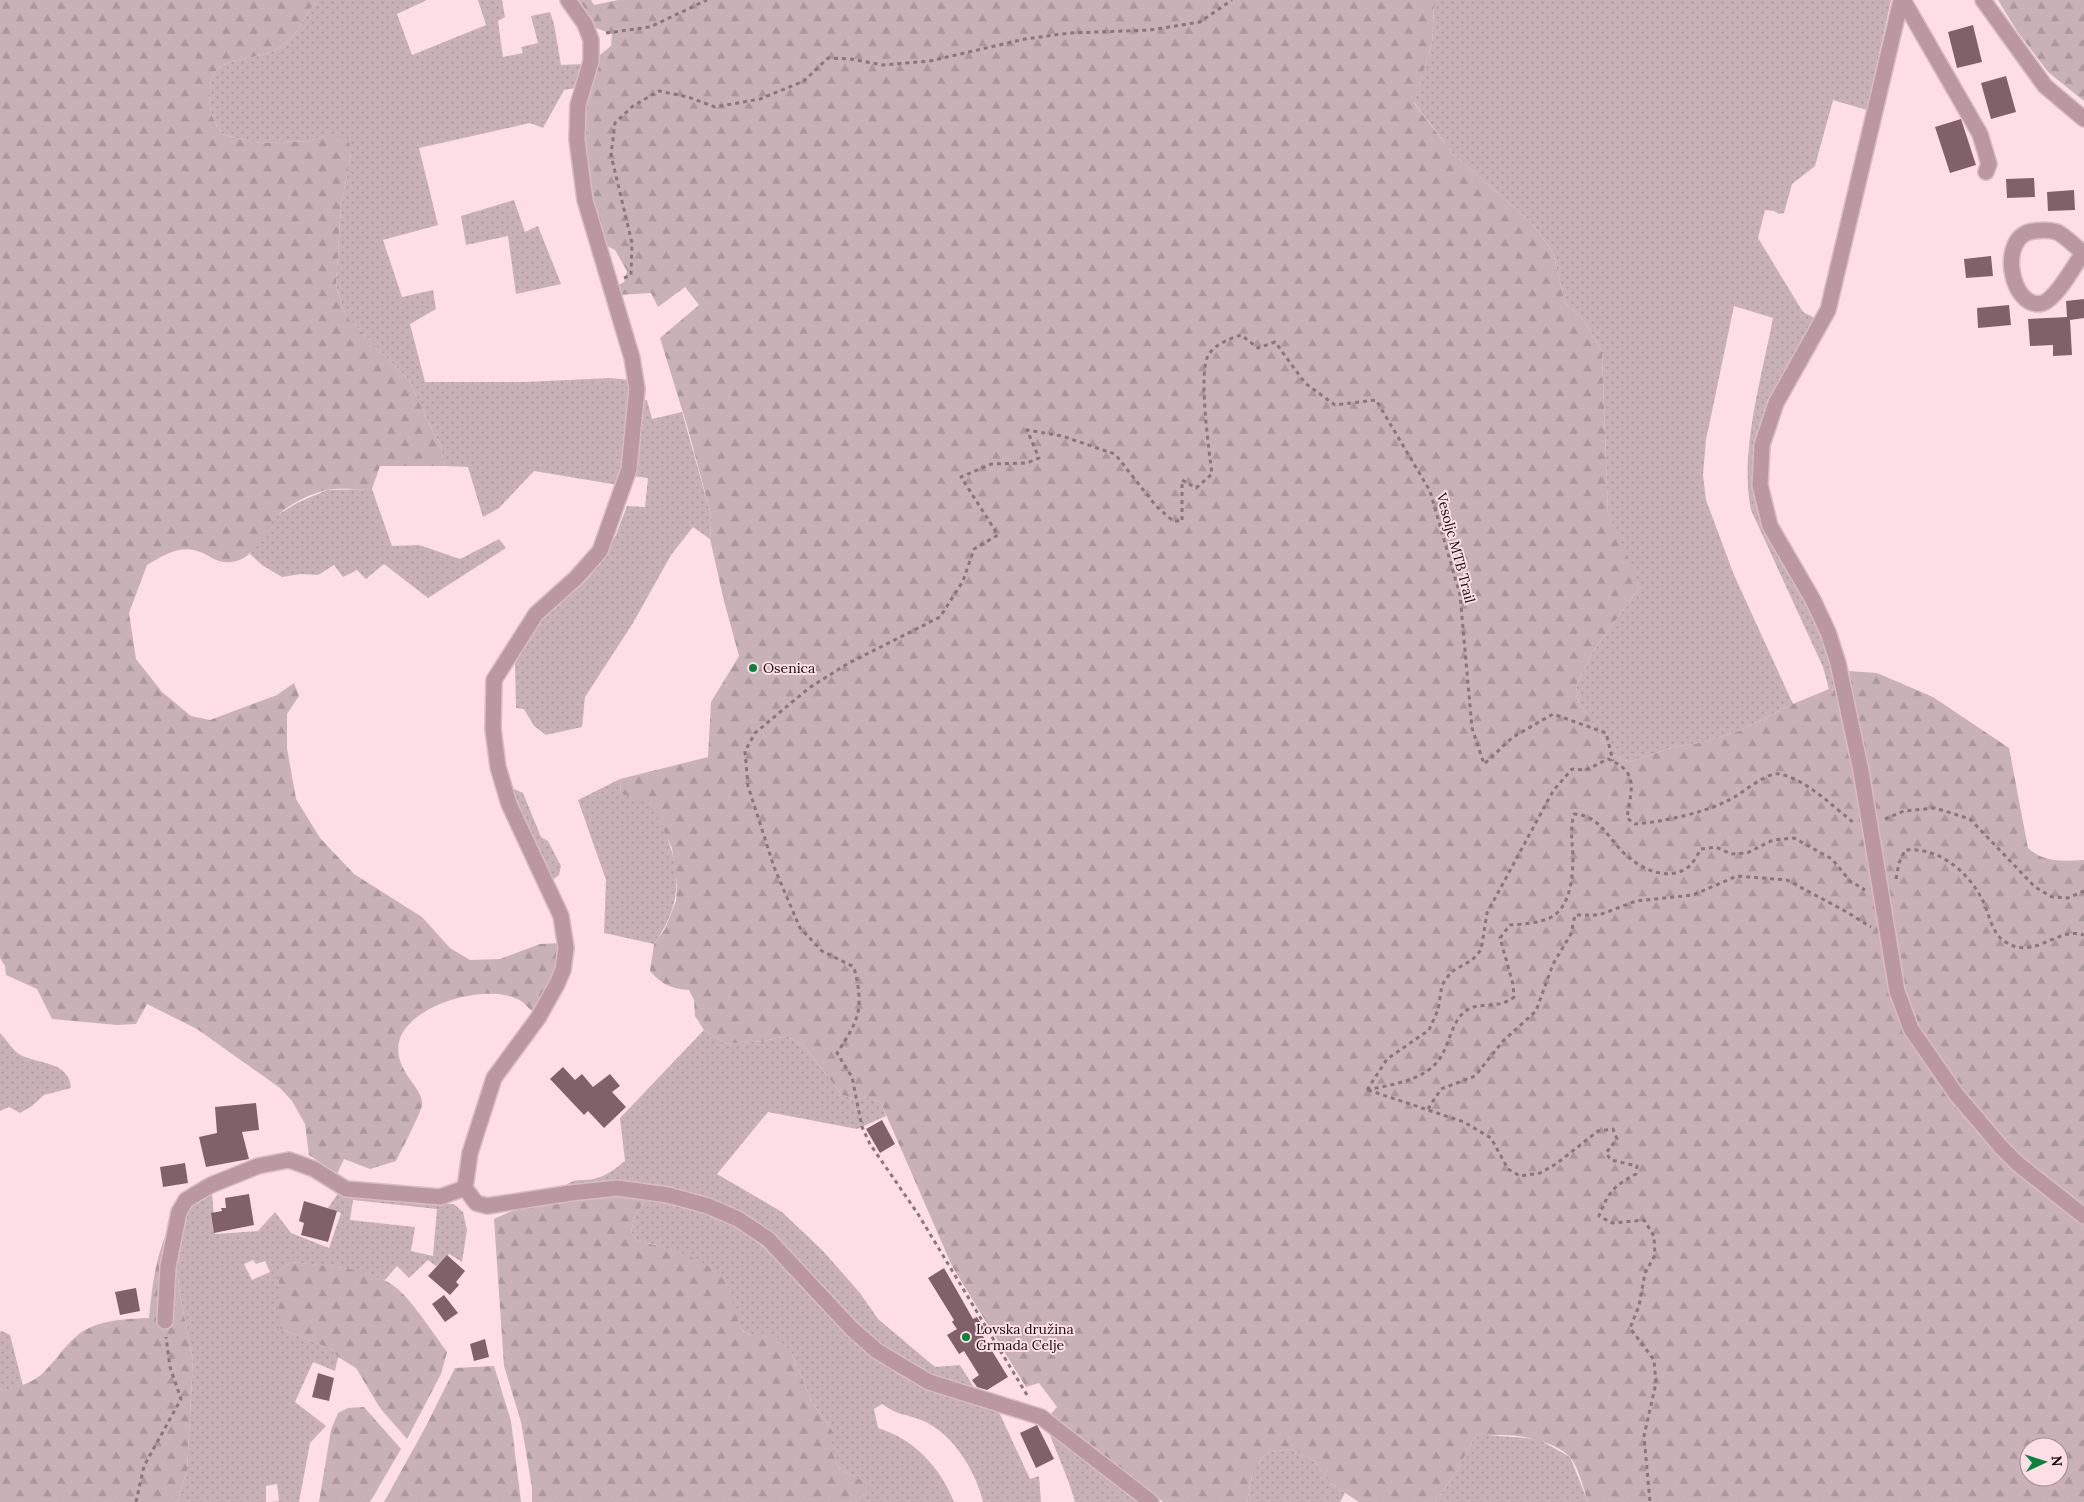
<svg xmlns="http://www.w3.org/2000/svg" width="2084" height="1502" viewBox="0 0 2084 1502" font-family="Lora,serif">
  <defs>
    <pattern id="grass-dots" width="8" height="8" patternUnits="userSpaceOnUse" patternTransform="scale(1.25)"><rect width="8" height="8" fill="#c8b2b8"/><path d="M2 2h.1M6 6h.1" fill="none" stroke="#ab989d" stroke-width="1.8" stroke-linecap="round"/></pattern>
    <pattern id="forest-firs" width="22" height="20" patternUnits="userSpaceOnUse" patternTransform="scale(1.25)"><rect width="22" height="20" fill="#c8b2b8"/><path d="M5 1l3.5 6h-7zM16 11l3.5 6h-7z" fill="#ab989d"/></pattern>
  </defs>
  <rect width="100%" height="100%" fill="#fddee6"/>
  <!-- grass -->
  <path fill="url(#grass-dots)" fill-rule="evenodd" d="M318 0H427L397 14 412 55 486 25 478 0H502L505 17 498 21 503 57 523 53 521 47 538 43 531 16 550 12 554 24 561 65 583 64 577 88 564 90 543 128 530 123 419 148 438 225 383 240 402 297 433 290 436 309 410 324 425 382H525L610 378 630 380 624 451 618 485 534 471 499 508 483 517 468 467 444 466 441 445 434 434 409 380 346 316 336 286 341 206 351 154 324 136 308 141 254 143 222 134C211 116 209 112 210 91 210 51 254 65 280 47 304 31 301 17 318 0Z
    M1437 0H1891L1867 110 1833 100 1815 166 1792 184 1784 213 1779 214 1774 211 1765 210 1758 238 1803 312 1817 319 1755 449 1753 478 1758 510 1823 636 1837 690 1829 689 1823 667 1751 510C1739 454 1762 376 1773 318L1734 306 1706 440 1703 475 1706 500 1734 575 1793 704 1741 730 1705 742 1673 747 1630 762 1613 755 1579 702 1576 686 1592 653 1639 588 1608 514 1602 352 1586 323 1565 303 1553 252 1531 222 1453 154 1414 102 1432 44 1434 7Z
    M514 200 525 232 538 226 561 284 516 294 508 236 466 245 461 216Z
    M641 400H647L652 419 682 412 711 515 710 539 693 527 671 555 633 623 585 697 582 727 546 735 534 726 524 709 516 708 515 664 539 619 555 609 592 574 616 535 627 506 645 507 648 478 632 476Z
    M372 489 392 546 419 545 460 559 499 539 506 548 428 598 384 564 366 579 357 570 343 577 334 565 318 575 301 574 282 577 262 565 250 554 262 534 276 516 297 503 327 490Z
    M620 779 621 794 650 801C677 852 691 893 654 944L604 933 606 880 578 800Z
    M512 788 523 793 541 837 548 841 561 866 559 875 551 881Z
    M704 1030 726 1044 764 1041 787 1036 804 1046 842 1095 853 1099 869 1097 881 1103 886 1116 857 1129 768 1112 717 1174 782 1212 823 1251 860 1293 878 1319 935 1367 960 1365 978 1394 950 1385 880 1348 808 1276 711 1201 563 1188C576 1175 583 1183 597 1178 608 1175 616 1168 625 1161L620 1118Z
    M0 1033C6 1039 12 1049 19 1054 37 1065 69 1060 71 1088L44 1095 32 1106 20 1113 9 1107 0 1111Z
    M212 1192 215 1234 258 1231 275 1212 291 1233 329 1248 341 1213 328 1208 339 1192 413 1202 454 1204 463 1212 467 1230 462 1262 449 1254 436 1266 428 1260 409 1278 397 1266 385 1280 344 1268 290 1262 279 1271V1328L331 1349 338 1357 335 1371 313 1362 295 1402 326 1426 310 1443 299 1502H272L279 1501 277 1484 266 1486V1502H177L187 1471 193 1360 180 1295 175 1247 167 1232 193 1204ZM353 1200 437 1209 433 1256 411 1251 415 1227 350 1220ZM253 1260 256 1264 265 1261 270 1272 252 1280 244 1264Z
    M648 1197 705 1210 746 1232 788 1268 850 1336 998 1410 1030 1479 1039 1476 1041 1502H983C976 1471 952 1432 921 1420 903 1413 899 1416 882 1404L874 1409 878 1428C914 1439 940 1467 954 1502H849L867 1494 862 1480 840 1470 832 1452V1430L812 1402 791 1352 745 1333 739 1325 738 1318 657 1245 637 1241 631 1232 635 1215Z
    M2 1331 10 1335 23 1386 0 1391V1332Z
    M1047 1427 1143 1502H1075C1068 1476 1056 1453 1047 1427Z
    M1485 1435 1538 1439 1570 1457 1588 1502H1435L1457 1471 1474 1438Z
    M1291 1449 1314 1461 1330 1483 1345 1493 1340 1502H1247L1253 1471 1266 1453Z"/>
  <!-- forest -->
  <path fill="url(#forest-firs)" fill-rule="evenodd" d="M0 0H318C301 17 304 31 280 47 254 65 210 51 210 91 209 112 211 116 222 134L254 143 308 141 324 136 348 138 351 154 341 206 336 286 346 316 409 380 434 434 441 445 444 466H380L372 489C358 490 340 487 326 490 310 494 287 505 276 517 261 532 256 559 232 562 216 564 209 554 197 551 178 545 163 556 147 565L129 613 136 659 162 692 191 716 210 720 277 695 294 683 299 696 287 714V748L296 799 320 838 354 874 422 917 450 948 470 960 500 959 540 944 561 943C558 970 549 991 535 1014 530 1010 526 1004 521 1001 489 981 407 1005 399 1042 393 1071 424 1087 422 1105 421 1113 401 1151 396 1161L370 1169 344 1159 337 1174 309 1155 305 1124 292 1101 280 1088 197 1029 147 1004 136 1024 117 1025 52 1019 37 989 6 975 5 966 0 958Z
    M575 0H591L594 5 618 0H1437L1434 7 1432 44 1414 103 1453 154 1531 222 1553 252 1565 303 1586 323 1602 352 1608 514 1631 564 1639 588 1592 653 1576 686 1579 702 1613 755 1630 762 1673 747 1705 742 1741 730 1793 704 1829 689 1837 690 1855 779 1890 989 1903 1027 1917 1052 1951 1096 2009 1166 2084 1225V1502H1588C1584 1490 1578 1465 1569 1456 1548 1436 1501 1431 1474 1438L1457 1471 1435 1502H1359L1330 1483 1314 1461 1291 1449 1266 1453 1253 1471 1247 1502H1163L1051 1414 1057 1407 1039 1383 1026 1387 952 1266 881 1103 869 1097 853 1099 842 1095 804 1046 787 1036 764 1041 726 1044 704 1030 695 1016 694 1000 689 990C671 989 661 984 650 971L654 944 665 929 676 901 677 885 672 848 650 802 621 794 620 779 708 757 711 702 739 656 724 601 710 539 711 515 688 429 660 338 699 305 685 287 658 307 651 293 618 295 615 287 624 282 627 271 615 250 605 245 591 198 580 120 596 58 611 46 612 34 593 27ZM2029 1447H2059V1477H2029Z
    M1998 0H2084V101L2048 72 2017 31Z
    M1849 671 1877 673 1933 697 2009 748 2028 848C2044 863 2063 861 2084 860V1208L2043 1176 2003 1139 1958 1085 1924 1038 1909 1004 1896 950Z
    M604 1195 648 1197 635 1215 631 1232 637 1241C663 1246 698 1256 719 1274 733 1287 737 1327 745 1333 748 1335 753 1335 756 1336L766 1332 777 1337 791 1352 812 1402 832 1430V1452L840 1470 862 1480 868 1486 867 1494 849 1502H532V1488L521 1422 504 1366 494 1219 525 1205Z
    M167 1232 175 1247 180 1295 193 1360 187 1471 177 1502H0V1391C16 1387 33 1384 45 1371 59 1357 70 1337 89 1328 108 1319 129 1319 149 1318 152 1287 155 1260 167 1232Z
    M290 1262C324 1266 379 1267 403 1294 419 1311 433 1333 447 1352L441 1374 407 1439 380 1408 356 1368 338 1357 331 1349 279 1328V1271Z
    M494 1366 511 1421 521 1502H384L425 1428 455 1368Z
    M364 1407 401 1449 370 1502H319L331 1430 338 1413 348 1408Z"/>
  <!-- building -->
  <path fill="#80616a" d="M1973 25 1982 62 1957 68 1948 32Z
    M2006 76 2016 112 1991 119 1981 83Z
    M1961 119 1976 165 1950 173 1935 127Z
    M2034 178 2035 197 2007 198 2006 179Z
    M2074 190 2075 210 2048 211 2047 192Z
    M1991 256 1993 276 1966 278 1964 259Z
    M2084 299V318L2070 320 2072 355 2053 356V345L2030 346 2028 319 2067 317 2066 301Z
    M2009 305 2011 325 1978 328 1977 308Z
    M563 1067 575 1080 582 1074 593 1087 610 1074 620 1086 612 1092 626 1107 604 1128 588 1111 584 1115 550 1079Z
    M256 1103 259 1130 242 1132 249 1159 206 1167 199 1137 217 1133 215 1107Z
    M882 1120 895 1144 880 1153 866 1129Z
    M185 1163 188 1183 163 1187 160 1167Z
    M249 1194 254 1225 214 1233 211 1213 222 1211 221 1208H226L225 1198Z
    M304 1201 337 1211 328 1242 301 1235 304 1223 299 1221Z
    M447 1255 465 1271 456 1282 459 1285 450 1295 428 1276Z
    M944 1268 973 1319 977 1317 985 1330 981 1333 1008 1377 987 1390 977 1387 972 1380 979 1375 964 1351 959 1354 947 1335 957 1329 952 1322 954 1320 928 1278Z
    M136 1288 140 1311 120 1315 115 1292Z
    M444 1295 458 1313 445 1322 432 1304Z
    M485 1339 489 1357 474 1361 470 1344Z
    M318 1373 334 1378 329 1401 312 1397Z
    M1037 1425 1054 1459 1036 1468 1020 1433Z"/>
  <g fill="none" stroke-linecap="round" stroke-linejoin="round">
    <defs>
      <path id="minor" d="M568 0 585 24 591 40V61L578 105 577 140 585 200 632 358 637 389 629 469 600 551 576 578 536 614 494 680 493 729 498 767 509 804 561 916 566 948 563 970 557 984 538 1018 494 1078 470 1153 465 1188 476 1203 487 1206 571 1193 617 1188 668 1195 708 1206 738 1219 768 1239 852 1329 877 1351 929 1382 1041 1417 1151 1502
        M1901 0 1828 310 1776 403 1762 445 1760 485 1770 526 1813 600 1828 632 1838 663 1861 771 1897 991 1911 1029 1956 1094 2001 1147 2018 1164 2084 1216
        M1903 0 1980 134 1989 164 1986 172
        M1983 0 2045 86 2084 119
        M2083 253C2074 266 2057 298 2043 303 2011 312 1996 235 2034 231 2041 230 2050 230 2057 232 2067 237 2075 247 2084 253
        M165 1321 168 1267 179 1212 186 1200 211 1185 258 1166 289 1160 314 1169 346 1189 440 1197 465 1188"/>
    </defs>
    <!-- minor casing -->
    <use href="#minor" stroke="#d8bcc3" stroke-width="18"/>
    <!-- path -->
    <path stroke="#8b767c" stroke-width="3" stroke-dasharray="4 4" stroke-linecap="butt" d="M606 33 650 27 707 0
      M624 278 631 275 632 243 611 155 615 123 633 106 659 91 688 97 715 107 760 99 804 81 828 58 851 59 883 65 930 61 1025 39 1070 33 1150 30 1200 22 1232 0
      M1885 819 1904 811 1935 808 1970 819 2035 887 2052 897 2068 898 2084 891
      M1896 879 1899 863 1905 850C1939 847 1968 871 1983 901 1989 914 1992 933 2004 941 2034 962 2057 926 2084 935
      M1367 1090C1394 1084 1430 1080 1443 1053 1450 1040 1453 1019 1467 1010 1481 1001 1498 1010 1514 997L1513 984 1500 938 1510 925C1524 924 1545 923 1556 914 1571 901 1573 875 1573 856 1572 841 1570 828 1574 814 1601 815 1609 841 1627 856 1643 870 1668 881 1687 868 1693 864 1697 855 1701 849L1716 847 1731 854 1747 853 1773 840 1794 838 1832 859 1850 881 1865 890
      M1367 1090 1387 1059 1429 1030 1438 1010 1442 985 1451 972 1472 960 1481 950 1487 913 1553 791 1572 769 1586 770 1608 759C1640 773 1631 788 1627 818L1635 824C1662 822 1703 813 1727 801 1741 795 1767 771 1780 774 1807 780 1832 806 1853 822
      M1368 1090 1464 1122 1491 1138 1508 1169 1520 1176 1540 1173 1556 1164 1598 1131 1613 1129 1617 1139 1606 1153 1611 1160 1637 1166 1636 1174C1613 1186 1608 1193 1599 1216L1612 1223 1644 1220 1654 1236 1655 1255 1645 1273 1639 1306 1630 1328 1654 1360 1656 1383 1644 1436 1650 1502
      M1428 1109 1441 1089 1475 1076 1503 1041 1536 1011 1553 964 1571 934 1575 915H1599L1636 901 1693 895 1737 876 1787 880 1845 911 1871 927
      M1027 1395 918 1214 870 1144 862 1127 852 1077 837 1053C860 1018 864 1009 854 967L822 951 800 928 774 867 748 786 745 751 755 733 809 688 847 664 940 617 963 581 974 549 998 535 961 477 991 464 1027 463 1039 458 1027 430 1062 436 1115 454 1156 506 1173 521H1182V480L1196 488 1212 474C1209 450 1199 379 1207 358 1212 345 1229 339 1241 335L1258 348 1275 342 1305 383 1335 405 1376 400 1430 491 1460 595 1472 728 1484 764 1513 737 1553 714 1606 733 1613 761
      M136 1502 144 1466 181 1399 170 1367 166 1337"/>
    <!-- minor -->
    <use href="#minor" stroke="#bb97a1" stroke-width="15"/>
  </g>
  <!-- markers -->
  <g fill="#0a833c" stroke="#fddee6" stroke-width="2">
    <circle cx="753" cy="668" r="5"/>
    <circle cx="966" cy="1337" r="5"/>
  </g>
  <g text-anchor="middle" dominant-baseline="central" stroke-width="4" stroke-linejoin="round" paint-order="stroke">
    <!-- street labels -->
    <g font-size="14" fill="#150b0e" stroke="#fddee6">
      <text transform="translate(1456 548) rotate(75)">Vesoljc MTB Trail</text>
    </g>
    <!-- poi labels -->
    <g font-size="14" fill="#150b0e" stroke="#fddee6" text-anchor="start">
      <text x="763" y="668">Osenica</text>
      <text x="976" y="1329">Lovska družina<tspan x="976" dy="16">Grmada Celje</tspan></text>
    </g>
  </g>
  <!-- north arrow -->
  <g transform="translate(2044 1462) rotate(86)"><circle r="24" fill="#fddee6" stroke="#a08a90"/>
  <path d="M0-4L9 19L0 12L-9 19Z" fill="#0a833c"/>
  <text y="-8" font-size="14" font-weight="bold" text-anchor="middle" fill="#150b0e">N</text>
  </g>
</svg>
